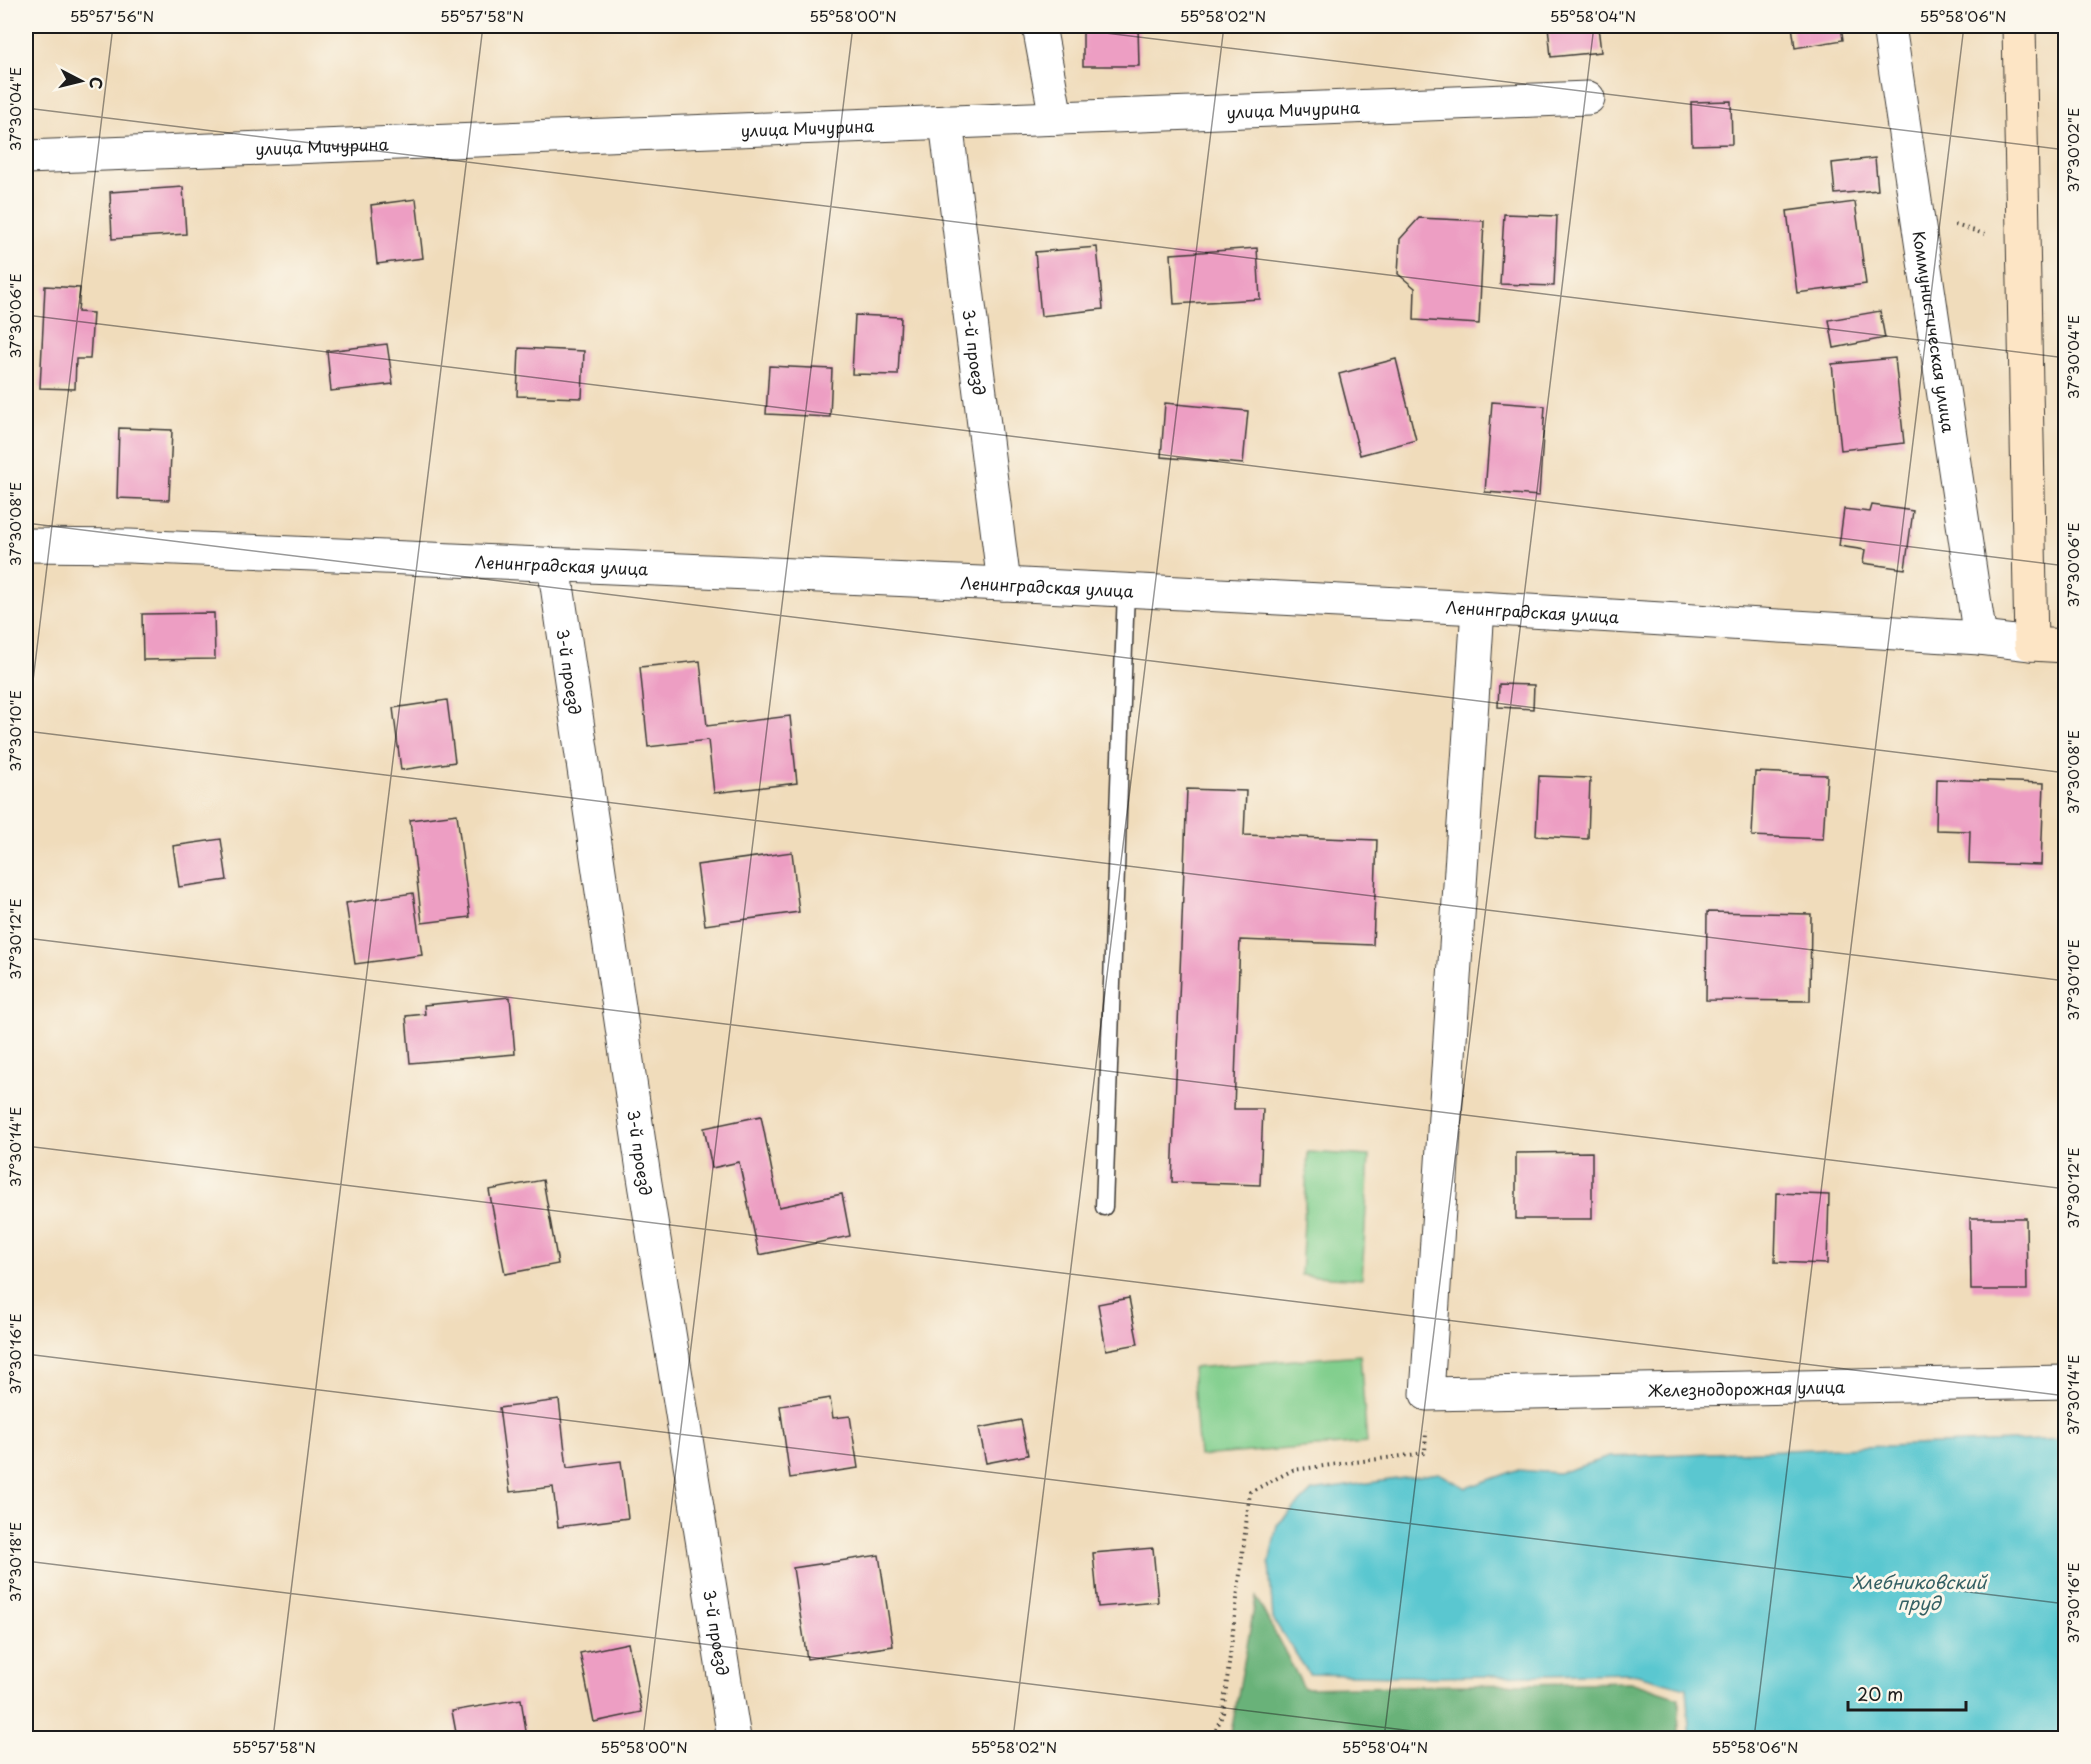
<svg xmlns="http://www.w3.org/2000/svg" width="2091" height="1764" viewBox="0 0 2091 1764" font-family="'Playpen Sans',sans-serif">
  <rect width="100%" height="100%" fill="#fbf7ec"/>
  <filter id="ink" filterUnits="userSpaceOnUse"><feTurbulence type="fractalNoise" baseFrequency=".0167" numOctaves="2"/><feDisplacementMap in="SourceGraphic" scale="12" xChannelSelector="R" yChannelSelector="G"/><feConvolveMatrix kernelMatrix="1 2 1 2 8 2 1 2 1" color-interpolation-filters="sRGB"/></filter>
  <filter id="wash" filterUnits="userSpaceOnUse"><feTurbulence type="fractalNoise" baseFrequency=".008" numOctaves="4" result="noise"/><feDisplacementMap in="SourceGraphic" scale="24" xChannelSelector="R" yChannelSelector="G"/><feGaussianBlur stdDeviation="1.35" result="paint"/><feColorMatrix in="noise" values="0 0 0 0 0 0 0 0 0 0 0 0 0 0 0 0 0 1.4 0 .05"/><feComposite in="paint" operator="in"/></filter>
  <g filter="url(#wash)">
    <rect width="100%" height="100%" fill="#f0dcbb"/>
    <!-- green -->
    <path fill="#82cf8e" stroke="#4f7655" stroke-width="1.5" d="M1308 1152 1369 1156 1362 1279 1301 1275Z
      M1360 1355 1367 1443 1199 1456 1192 1368Z"/>
    <!-- forest -->
    <path fill="#69b279" stroke="#42674a" stroke-width="1.5" d="M1256 1597 1304 1688 1630 1682 1679 1698V1738H1230Z"/>
    <!-- water -->
    <path fill="#5ac7d0" stroke="#3b7276" stroke-width="1.5" d="M2065 1439V1738H1690L1686 1688 1630 1673 1443 1677 1309 1674 1273 1619 1269 1564 1277 1525 1312 1491 1439 1473 1466 1488 1517 1470 1559 1473 1610 1457Z"/>
    <g id="blocks">
      <!-- building -->
      <path fill="#ed9ec3" d="M1083 26H1138L1139 66H1083Z
        M1548 26H1598L1601 52 1551 57Z
        M1792 26H1841L1843 40 1795 48Z
        M1731 101 1732 144 1692 145 1691 102Z
        M1875 158 1878 190 1835 194 1832 163Z
        M183 187 186 234 112 239 110 192Z
        M416 199 423 258 377 264 371 205Z
        M1855 202 1866 284 1797 293 1787 211Z
        M1504 214 1557 216 1554 286 1500 284Z
        M1419 218 1484 221 1479 324 1414 320 1415 288 1398 274 1400 239Z
        M1097 247 1103 309 1041 316 1035 252Z
        M1257 248 1260 299 1174 304 1171 254Z
        M45 286 80 288 78 312 93 313 90 359H76L75 389 40 388Z
        M1880 311 1885 338 1834 348 1829 320Z
        M855 315 901 317 898 375 852 374Z
        M387 344 393 384 331 391 327 351Z
        M519 348 584 351 582 398 517 396Z
        M1895 358 1904 443 1841 450 1832 364Z
        M1396 359 1416 440 1360 455 1339 374Z
        M769 366 832 369 830 417 766 414Z
        M1492 402 1545 406 1539 496 1485 492Z
        M1165 403 1248 411 1243 464 1161 457Z
        M119 428 172 430 169 500 117 498Z
        M1872 505 1913 511 1905 569 1863 563 1865 550 1839 546 1844 509 1870 512Z
        M214 613 215 659 143 660 142 614Z
        M700 661 707 726 790 716 797 783 714 793 708 740 648 747 640 667Z
        M1499 684 1534 685 1533 709 1498 707Z
        M447 700 455 762 401 770 393 708Z
        M1755 772 1827 775 1823 839 1752 836Z
        M1539 776 1590 778 1588 839 1536 836Z
        M1937 779 2044 783 2041 865 1969 863 1970 831 1936 830Z
        M1187 789 1246 791 1244 835 1377 840 1373 945 1240 940 1234 1109H1263L1260 1185 1172 1182Z
        M457 814 470 917 422 923 410 820Z
        M221 839 227 880 179 887 173 846Z
        M792 852 799 912 705 925 697 865Z
        M413 893 422 955 355 964 346 903Z
        M1707 912 1811 914 1810 1001 1706 1000Z
        M510 997 515 1054 410 1063 406 1016 425 1014 424 1005Z
        M761 1116 779 1207 842 1194 850 1236 759 1255 739 1162 712 1168 704 1128Z
        M1592 1152V1219H1516V1153Z
        M543 1180 558 1264 505 1274 489 1190Z
        M1777 1193 1829 1195 1827 1264 1775 1262Z
        M2063 1215H2066V1273H2062Z
        M1970 1218H2026L2027 1290H1971Z
        M1129 1298 1138 1344 1106 1350 1098 1304Z
        M830 1398 833 1418 850 1416 858 1468 790 1478 780 1406Z
        M559 1400 567 1468 621 1461 628 1518 558 1527 553 1487 510 1492 499 1408Z
        M1021 1420 1028 1455 986 1463 979 1428Z
        M1153 1548 1158 1602 1098 1607 1093 1553Z
        M879 1555 893 1646 807 1659 793 1568Z
        M628 1643 642 1712 594 1722 580 1653Z
        M521 1699 527 1738H457L452 1711Z"/>
    </g>
  </g>
  <g filter="url(#ink)">
    <use href="#blocks" fill-opacity="0" stroke="#3c3934" stroke-width="1.5"/>
    <g fill="none" stroke-linecap="round" stroke-linejoin="round">
      <defs>
        <path id="lane" d="M1104 1207 1126 590"/>
        <g id="street">
          <path d="M1039 26 1056 118"/>
          <path id="s1" d="M1889 26 1980 638"/>
          <path id="s2" d="M946 122 1004 584"/>
          <path id="s3" d="M26 157 1588 98"/>
          <path id="s4" d="M26 545 129 546 1004 584 1478 608 1980 638 2031 644"/>
          <path id="s5" d="M554 565 644 1177 734 1738"/>
          <path id="s6" d="M1478 608 1427 1394 2066 1382"/>
        </g>
        <path id="secondary" d="M2019 26 2031 644 2066 646"/>
      </defs>
      <!-- lane casing -->
      <use href="#lane" stroke="#3c3934" stroke-width="19"/>
      <!-- street casing -->
      <use href="#street" stroke="#3c3934" stroke-width="35"/>
      <!-- secondary casing -->
      <use href="#secondary" stroke="#3c3934" stroke-width="35"/>
      <!-- path -->
      <path stroke="#3c3934" stroke-width="4" stroke-dasharray="1.5 4.5" stroke-linecap="butt" d="M1955 225 1985 234
        M1209 1738 1213 1737 1223 1713 1250 1492 1293 1470 1425 1453 1426 1431"/>
      <!-- lane -->
      <use href="#lane" stroke="#fff" stroke-width="16"/>
      <!-- street -->
      <use href="#street" stroke="#fff" stroke-width="33"/>
      <!-- secondary -->
      <use href="#secondary" stroke="#fde5c5" stroke-width="33"/>
    </g>
  </g>
  <!-- ticks -->
  <path fill="none" stroke="#1c1c1c" stroke-width="1.5" stroke-opacity="0.45" d="M1048 26 2066 150M26 108 2066 358M26 315 2066 566M26 523 2066 773M26 731 2066 981M26 738 113 26M26 938 2066 1189M26 1146 2066 1396M26 1354 2066 1604M26 1561 1470 1738M273 1738 483 26M643 1738 853 26M1013 1738 1224 26M1384 1738 1594 26M1754 1738 1964 26"/>
  <g text-anchor="middle" dominant-baseline="central" stroke-width="6" stroke-linejoin="round" paint-order="stroke">
    <!-- street labels -->
    <g font-size="16" fill="#1c1c1c" stroke="#fbf7ec">
      <text stroke="none"><textPath href="#s3" startOffset="1268">улица Мичурина</textPath></text>
      <text stroke="none"><textPath href="#s3" startOffset="782">улица Мичурина</textPath></text>
      <text stroke="none"><textPath href="#s3" startOffset="296">улица Мичурина</textPath></text>
      <text stroke="none"><textPath href="#s1" startOffset="309">Коммунистическая улица</textPath></text>
      <text stroke="none"><textPath href="#s2" startOffset="232">3-й проезд</textPath></text>
      <text stroke="none"><textPath href="#s4" startOffset="536">Ленинградская улица</textPath></text>
      <text stroke="none"><textPath href="#s4" startOffset="1022">Ленинградская улица</textPath></text>
      <text stroke="none"><textPath href="#s4" startOffset="1508">Ленинградская улица</textPath></text>
      <text stroke="none"><textPath href="#s5" startOffset="108">3-й проезд</textPath></text>
      <text stroke="none"><textPath href="#s5" startOffset="594">3-й проезд</textPath></text>
      <text stroke="none"><textPath href="#s6" startOffset="1107">Железнодорожная улица</textPath></text>
      <text stroke="none"><textPath href="#s5" startOffset="1080">3-й проезд</textPath></text>
    </g>
    <!-- water labels -->
    <g font-size="18" font-style="italic" fill="#356064" stroke="#fbf7ec">
      <text x="1919" y="1581">Хлебниковский<tspan x="1919" dy="21">пруд</tspan></text>
    </g>
  </g>
  <!-- margin -->
  <rect width="2091" height="1764" fill="none" stroke="#fbf7ec" stroke-width="66"/>
  <!-- north arrow -->
  <g transform="translate(81 81) rotate(97)" stroke="#fbf7ec" stroke-width="4.5" paint-order="stroke">
  <path d="M0-4.5L10 22L0 15L-10 22Z" fill="#1c1c1c"/>
  <text y="-9" font-size="16" font-weight="bold" text-anchor="middle" fill="#1c1c1c">С</text>
  </g>
  <!-- scale -->
  <path d="M1848 1701v9h118v-9" fill="none" stroke="#1c1c1c" stroke-width="3"/>
  <text x="1857" y="1701" font-size="18" fill="#1c1c1c" stroke="#fbf7ec" stroke-width="4.5" paint-order="stroke">20 m</text>
  <rect x="33" y="33" width="2025" height="1698" fill="none" stroke="#1c1c1c" stroke-width="2"/>
  <g font-size="15" text-anchor="middle" fill="#1c1c1c">
    <text x="112" y="22">55°57'56"N</text>
    <text x="482" y="22">55°57'58"N</text>
    <text x="853" y="22">55°58'00"N</text>
    <text x="1223" y="22">55°58'02"N</text>
    <text x="1593" y="22">55°58'04"N</text>
    <text x="1963" y="22">55°58'06"N</text>
    <text transform="translate(16 109) rotate(-90)" y="5">37°30'04"E</text>
    <text transform="translate(2074 150) rotate(-90)" y="5">37°30'02"E</text>
    <text transform="translate(16 316) rotate(-90)" y="5">37°30'06"E</text>
    <text transform="translate(2074 357) rotate(-90)" y="5">37°30'04"E</text>
    <text transform="translate(16 524) rotate(-90)" y="5">37°30'08"E</text>
    <text transform="translate(2074 565) rotate(-90)" y="5">37°30'06"E</text>
    <text transform="translate(16 731) rotate(-90)" y="5">37°30'10"E</text>
    <text transform="translate(2074 772) rotate(-90)" y="5">37°30'08"E</text>
    <text transform="translate(16 939) rotate(-90)" y="5">37°30'12"E</text>
    <text transform="translate(2074 980) rotate(-90)" y="5">37°30'10"E</text>
    <text transform="translate(16 1147) rotate(-90)" y="5">37°30'14"E</text>
    <text transform="translate(2074 1188) rotate(-90)" y="5">37°30'12"E</text>
    <text transform="translate(16 1354) rotate(-90)" y="5">37°30'16"E</text>
    <text transform="translate(2074 1395) rotate(-90)" y="5">37°30'14"E</text>
    <text transform="translate(16 1562) rotate(-90)" y="5">37°30'18"E</text>
    <text transform="translate(2074 1603) rotate(-90)" y="5">37°30'16"E</text>
    <text x="274" y="1753">55°57'58"N</text>
    <text x="644" y="1753">55°58'00"N</text>
    <text x="1014" y="1753">55°58'02"N</text>
    <text x="1385" y="1753">55°58'04"N</text>
    <text x="1755" y="1753">55°58'06"N</text>
  </g>
</svg>
